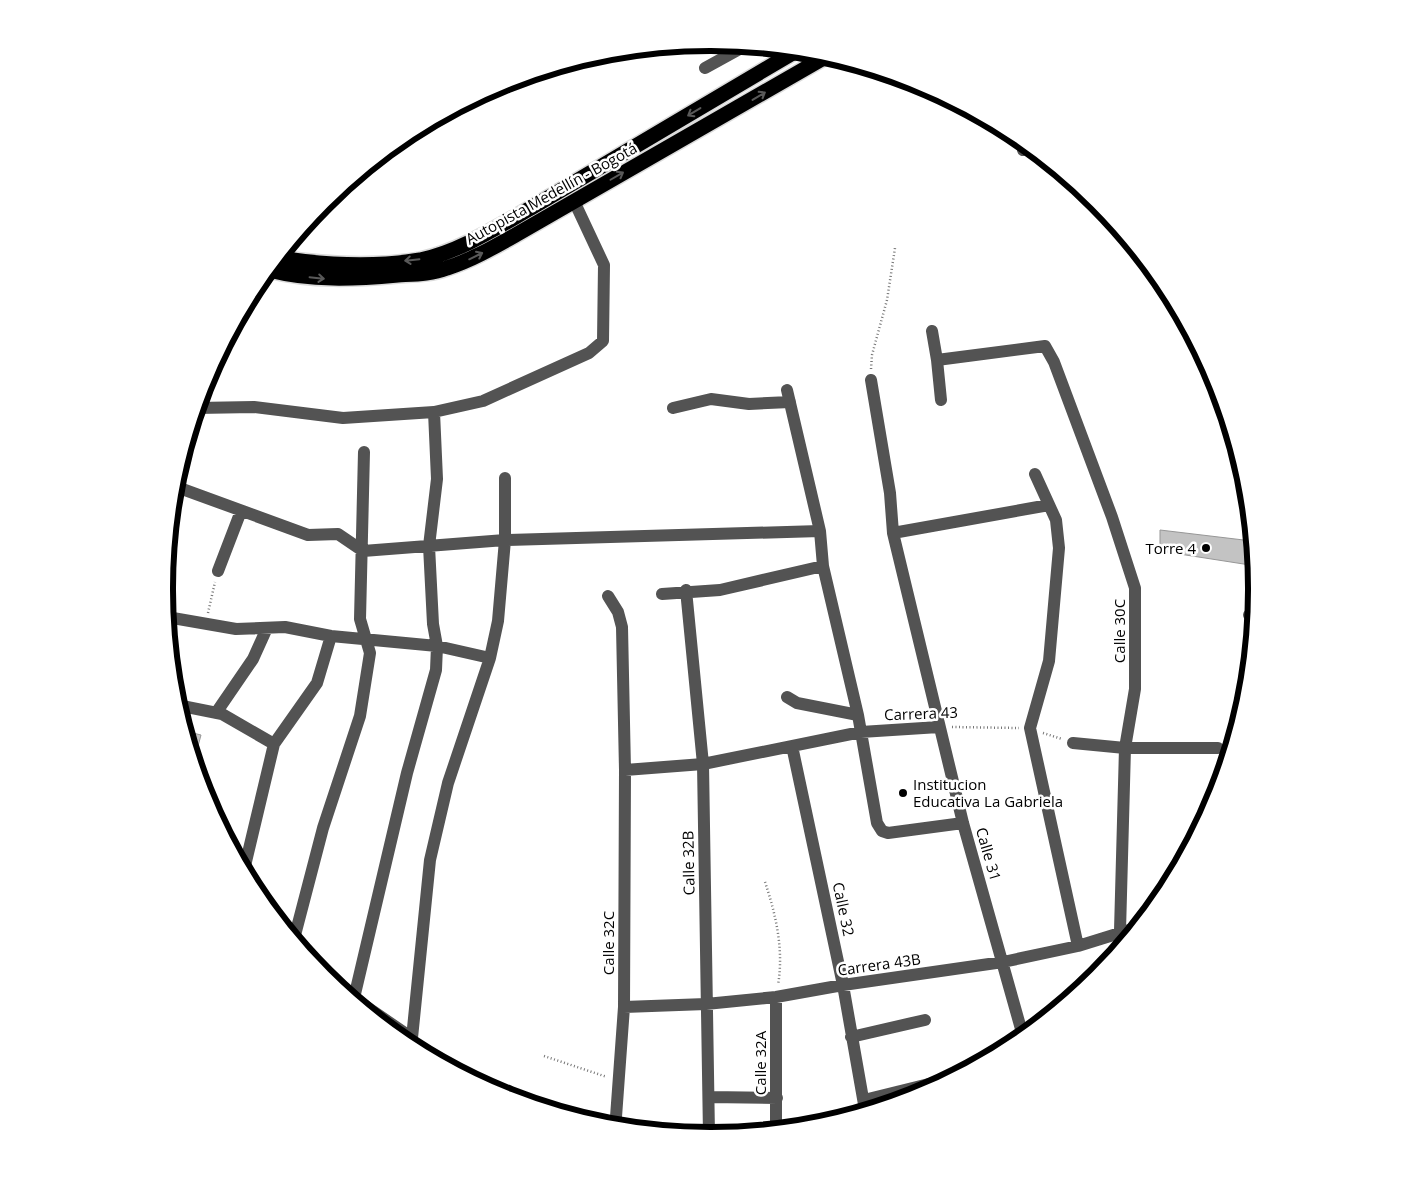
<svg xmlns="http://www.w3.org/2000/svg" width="1421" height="1178" viewBox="0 0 1421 1178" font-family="'Open Sans',sans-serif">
  <rect width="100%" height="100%" fill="#fff"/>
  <!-- building -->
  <path fill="#c3c3c3" stroke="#979797" d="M1160 530 1252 541 1250 565 1160 551Z
    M185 731 201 735 194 761Z"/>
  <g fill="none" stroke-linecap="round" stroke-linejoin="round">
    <defs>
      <path id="highway" d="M278 258C324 265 373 268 420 260 459 252 496 228 531 208L796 51
        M269 270C312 281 354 279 398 275 414 274 431 274 447 268 472 260 496 246 519 233L827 56"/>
    </defs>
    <!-- highway casing -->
    <use href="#highway" stroke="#dbdbdb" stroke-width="18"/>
    <!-- path -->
    <path stroke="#757575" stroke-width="2.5" stroke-dasharray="1 2.5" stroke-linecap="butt" d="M871 369 872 355 887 300 895 248
      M208 613 215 582
      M952 727 1019 728
      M1043 733 1062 739
      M765 882C776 915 784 950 778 985
      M544 1056 607 1077"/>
    <!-- minor -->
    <path stroke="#535353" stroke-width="12" d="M705 68 745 46
      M1023 150 1026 145
      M932 331 937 360
      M871 380 890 493 893 533 963 823 1023 1036
      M787 390 820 531 823 566 858 715 877 823 882 831 888 833 963 823
      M941 400 937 360 1045 346 1054 362 1112 517 1135 588V689L1125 748 1120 931
      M197 408 254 407 343 418 434 412 483 401 589 353 603 341 604 265 574 201
      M673 408 711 399 749 404 790 402
      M1035 474 1056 520 1059 548 1049 661 1030 728 1078 946
      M174 486 308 535 338 534 363 551 505 540 820 531
      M893 533 1049 505
      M218 571 241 511
      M686 590 703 764 709 1135
      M662 594 720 590 823 566
      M608 596 618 612 622 627 625 770 624 1007 616 1117
      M1249 615H1254
      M167 617 236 629 285 627 331 636 437 646 490 658
      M787 697 797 703 858 715
      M177 705 222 714 274 744
      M216 713 253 659 267 628
      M1073 743 1125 748H1218
      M792 746 843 985 865 1110
      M625 770 703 764 861 732 939 727
      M244 870 274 744 317 683 331 636
      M294 939 323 828 360 716 370 653 360 619 364 452
      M342 990 412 1038
      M354 998 407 773 436 670 437 646 433 624 429 546 437 479 434 412
      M624 1007 706 1004 776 997 843 985 1003 962 1078 946 1136 928
      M851 1037 925 1020
      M409 1044 412 1038 430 860 448 783 490 658 498 621 505 540V478
      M709 1097 777 1098
      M864 1100 945 1080
      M776 1129V997"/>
    <!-- highway -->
    <use href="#highway" stroke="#000" stroke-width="15"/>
  </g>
  <!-- one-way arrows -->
  <defs><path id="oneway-shaft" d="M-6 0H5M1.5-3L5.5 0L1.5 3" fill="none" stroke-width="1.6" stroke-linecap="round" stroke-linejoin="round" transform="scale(1.25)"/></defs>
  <g stroke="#595959">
    <use href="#oneway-shaft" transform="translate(759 96) rotate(-31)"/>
    <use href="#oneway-shaft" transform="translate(694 112) rotate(149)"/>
    <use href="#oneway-shaft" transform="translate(617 176) rotate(-30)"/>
    <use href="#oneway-shaft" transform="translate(476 256) rotate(-26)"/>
    <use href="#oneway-shaft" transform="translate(412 260) rotate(174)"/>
    <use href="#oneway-shaft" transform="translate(317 278) rotate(6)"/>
  </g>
  <!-- markers -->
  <g fill="#000" stroke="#fff" stroke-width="2">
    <circle cx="1206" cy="548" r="5"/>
    <circle cx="903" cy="793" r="5"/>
  </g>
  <g text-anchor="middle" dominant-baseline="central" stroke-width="5" stroke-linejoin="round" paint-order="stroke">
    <!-- street labels -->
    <g font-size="15" fill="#000" stroke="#fff">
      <text transform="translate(551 193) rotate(-29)">Autopista Medellín - Bogotá</text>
      <text transform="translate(1119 631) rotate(-90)">Calle 30C</text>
      <text transform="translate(921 713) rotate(-2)">Carrera 43</text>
      <text transform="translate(989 854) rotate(74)">Calle 31</text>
      <text transform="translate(688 863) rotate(-91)">Calle 32B</text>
      <text transform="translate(844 909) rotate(78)">Calle 32</text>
      <text transform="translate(608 943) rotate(-90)">Calle 32C</text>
      <text transform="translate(879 964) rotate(-8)">Carrera 43B</text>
      <text transform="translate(760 1063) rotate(-90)">Calle 32A</text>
    </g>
    <!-- poi labels -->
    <g font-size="15" fill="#000" stroke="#fff" text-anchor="end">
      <text x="1196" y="548">Torre 4</text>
      <text x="913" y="784" text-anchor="start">Institucion<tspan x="913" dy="17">Educativa La Gabriela</tspan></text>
    </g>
  </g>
  <!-- crop -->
  <path d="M0 0H1421V1178H0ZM710 51H711A537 537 0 0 1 1248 588V590A537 537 0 0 1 711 1127H710A537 537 0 0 1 173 590V588A537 537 0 0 1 710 51Z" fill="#fff" fill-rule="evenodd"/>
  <path fill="none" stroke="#000" stroke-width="6" d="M710 51H711A537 537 0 0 1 1248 588V590A537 537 0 0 1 711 1127H710A537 537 0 0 1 173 590V588A537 537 0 0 1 710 51Z"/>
</svg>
